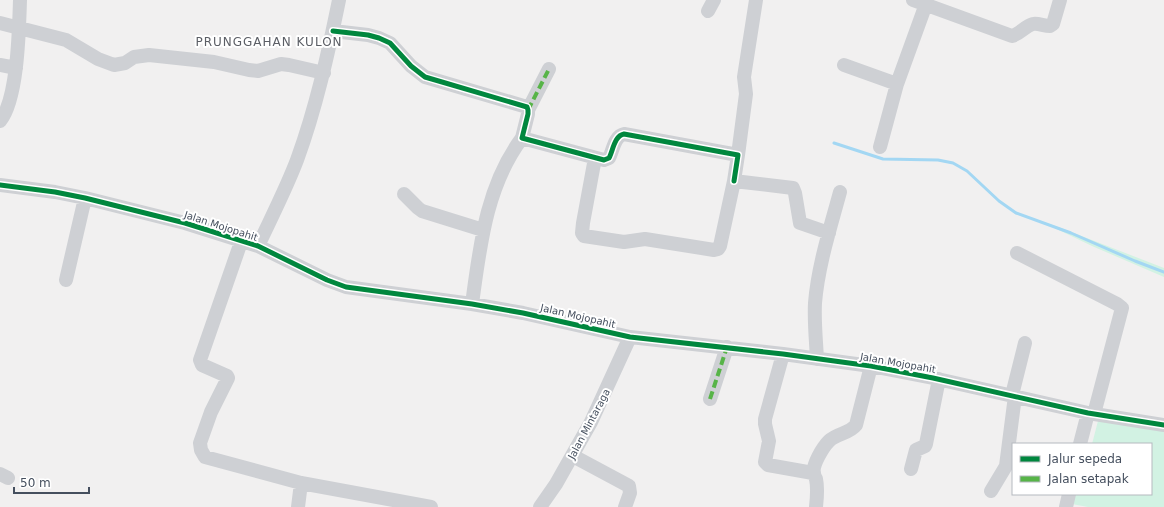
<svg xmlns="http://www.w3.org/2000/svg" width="1164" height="507" viewBox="0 0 1164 507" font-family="'DejaVu Sans',sans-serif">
  <rect width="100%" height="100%" fill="#f1f0f0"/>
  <!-- green -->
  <path fill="#d2f2e3" d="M1038 220 1061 228 1164 268V277L1092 246Z
    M1098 421 1164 430V507H1088L1072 504 1075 494H1151V444H1092Z"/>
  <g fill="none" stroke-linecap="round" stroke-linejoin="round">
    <!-- stream -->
    <path stroke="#a3d7f3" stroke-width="3" d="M834 143 883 159 938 160 953 163 967 171 999 201 1016 213 1071 233 1135 261 1164 272"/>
    <!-- minor -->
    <path stroke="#ced0d4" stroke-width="14" d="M913 0 1012 36C1020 34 1025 26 1033 24 1038 23 1044 26 1050 26L1053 24 1060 0
      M708 11 714 0
      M0 23 66 40 98 59 114 65 125 63 134 57 149 55 214 62 249 70 258 71 281 64 289 65 324 73
      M333 31 368 35 379 38 390 43 411 66 425 77 527 107 528 110V114L522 138 604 160 609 158C613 151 614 136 624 134L738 155 734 181
      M0 65 16 68
      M844 65 897 84
      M528 110 549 69
      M0 121C18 99 19 29 20 0
      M880 147 897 84 926 4
      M738 155 746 94 744 77 756 0
      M595 158 583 223 582 233 584 236 624 242 645 239 714 250 718 249 720 246 734 181 793 188 795 193 800 223 829 233
      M0 185 55 192 85 198 185 223 258 246 327 280 346 287 472 304 523 313 630 337 783 354 871 366 933 378 1088 413 1164 425
      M404 194 418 208 422 211 483 230
      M241 242 200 360 202 365 227 376 228 378 211 412 200 443 201 450 205 457 301 483 431 507
      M258 246C271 218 286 189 297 160 316 108 328 54 339 0
      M1017 253 1117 304 1122 308 1094 414
      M66 280 85 198
      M472 304C480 246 486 186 522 138
      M783 354 765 419V424L769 441 765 462 768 465 813 473
      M817 359C816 340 814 321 815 303 818 266 830 229 840 192
      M1012 395 1025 343
      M710 399 727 347
      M1080 444 1088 413
      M573 456 629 486 630 493 625 507
      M911 469 916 450 925 446 926 444 939 379
      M0 474 8 478
      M991 491 1006 466 1015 396
      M298 507 301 483
      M540 507 556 484 591 422 630 337
      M816 507C817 498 818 488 816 479 815 477 814 475 814 473 812 465 823 447 829 441 837 433 849 434 856 425L871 366
      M1066 507 1069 494"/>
    <!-- quiet -->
    <path stroke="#57b448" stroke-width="4" stroke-dasharray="8 4" stroke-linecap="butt" d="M528 110 549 69
      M710 399 727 347"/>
    <defs>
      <path id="cycleway" d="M333 31 368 35 379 38 390 43 411 66 425 77 527 107 528 110V114L522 138 604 160 609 158C613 151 614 136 624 134L738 155 734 181
        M0 185 55 192 85 198 185 223 258 246 327 280 346 287 472 304 523 313 630 337 783 354 871 366 933 378 1088 413 1164 425"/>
    </defs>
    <!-- cycleway casing -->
    <use href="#cycleway" stroke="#fff" stroke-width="8"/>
    <!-- cycleway -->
    <use href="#cycleway" stroke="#00873e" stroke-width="5"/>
  </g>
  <g text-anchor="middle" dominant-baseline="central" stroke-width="4" stroke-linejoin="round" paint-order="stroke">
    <!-- street labels -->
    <g font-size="10" fill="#454f5e" stroke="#fff">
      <text transform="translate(221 226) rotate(18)">Jalan Mojopahit</text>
      <text transform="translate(578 316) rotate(13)">Jalan Mojopahit</text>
      <text transform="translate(898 363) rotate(10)">Jalan Mojopahit</text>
      <text transform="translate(589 424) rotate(-62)">Jalan Mintaraga</text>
    </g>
    <!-- quarter labels -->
    <g font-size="12" letter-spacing="1" fill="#5b5e65" stroke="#fff">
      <text x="269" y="42">PRUNGGAHAN KULON</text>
    </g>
  </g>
  <!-- legend -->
  <rect x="1012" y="443" width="140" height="52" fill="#ffffff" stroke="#b5b9bf"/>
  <rect x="1020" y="456" width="20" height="6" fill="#00873e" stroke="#b5b9bf"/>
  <text x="1048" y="463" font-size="12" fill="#454f5e">Jalur sepeda</text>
  <rect x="1020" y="476" width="20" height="6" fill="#57b448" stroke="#b5b9bf"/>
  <text x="1048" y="483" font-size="12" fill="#454f5e">Jalan setapak</text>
  <!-- scale -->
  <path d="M14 487v6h75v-6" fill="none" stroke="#454f5e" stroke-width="2"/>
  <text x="20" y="487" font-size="12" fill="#454f5e" stroke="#ffffff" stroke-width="3" paint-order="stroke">50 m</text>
</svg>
